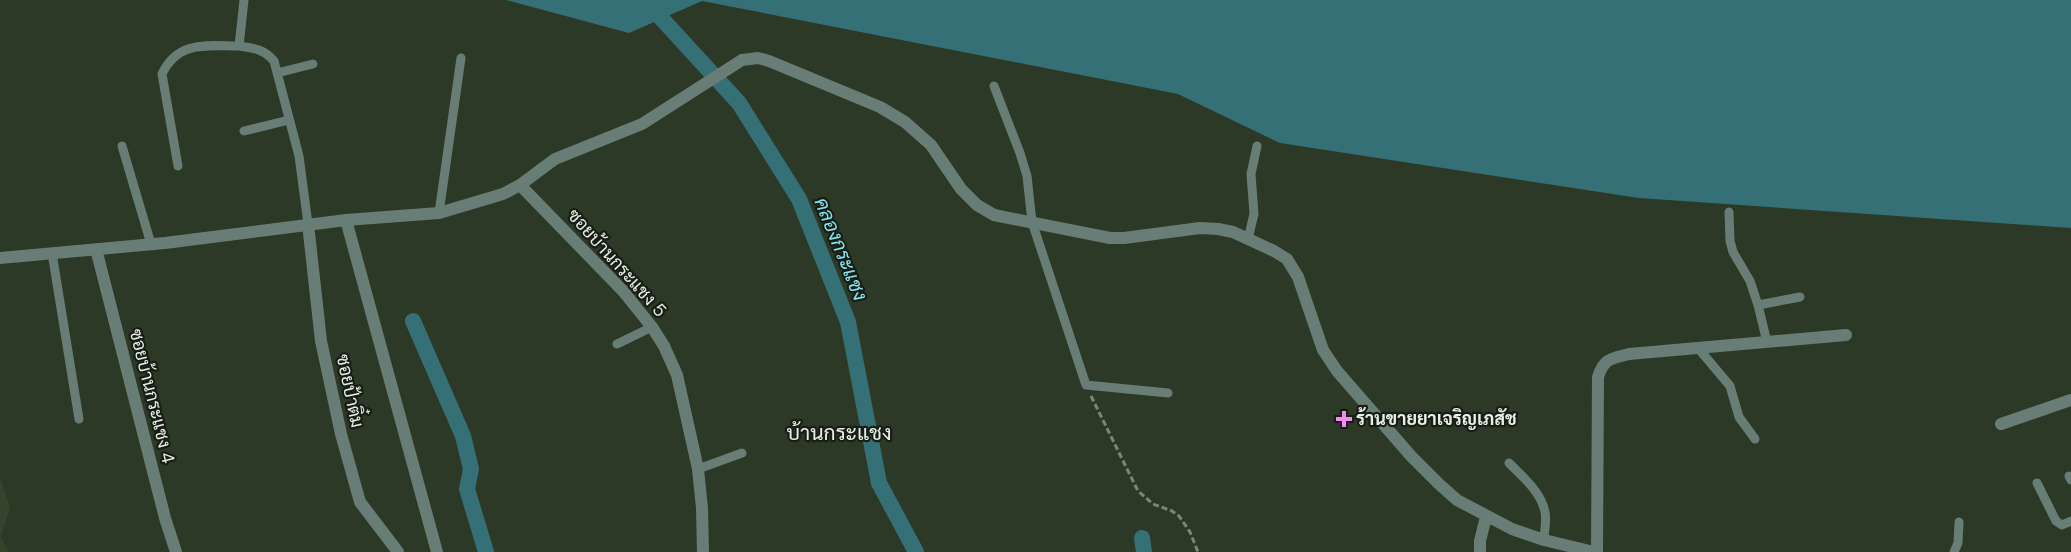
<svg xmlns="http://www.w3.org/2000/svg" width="2071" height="552" viewBox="0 0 2071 552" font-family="'DM Sans',Sarabun,sans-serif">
  <rect width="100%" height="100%" fill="#2c3927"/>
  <!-- built -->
  <path fill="#33432c" d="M0 477 10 507 1 536 8 552H0Z"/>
  <!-- water -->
  <path fill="#357076" d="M506 0H2071V228L1639 198 1280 143 1178 94 702 1 629 33Z"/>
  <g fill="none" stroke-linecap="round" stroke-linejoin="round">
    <!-- canal -->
    <path stroke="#357076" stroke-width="16" d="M651 0V7L739 103 799 199 848 322 879 483 916 552
      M413 321 463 436 471 469 467 489 486 552
      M1142 538 1144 552"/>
    <!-- path -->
    <path stroke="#7b8677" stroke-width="3" stroke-dasharray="6 3" stroke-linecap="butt" d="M1091 396 1138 491 1153 504 1172 511 1179 516 1190 532 1198 552"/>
    <!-- lane -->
    <path stroke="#687d75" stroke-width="9" d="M244 0 239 46C254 48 264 49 274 61L299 156 308 224
      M277 73 313 64
      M994 86 1020 153 1027 176 1032 222 1086 385 1168 393
      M244 131 289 120
      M122 146 151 244
      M178 166 162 74C178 40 207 46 239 46
      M1729 212 1730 241 1733 252 1750 281 1758 305 1767 342
      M439 213 461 58
      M1248 239 1254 214 1251 174 1257 146
      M52 253 79 419
      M1758 305 1800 297
      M617 344 652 327
      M1698 348 1730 386 1739 417 1755 439
      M1509 463C1523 477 1541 492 1545 512 1547 520 1544 532 1544 540
      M698 469 742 453
      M2069 476 2071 480
      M2037 483 2056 521 2062 525 2071 521
      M1954 552 1958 543 1959 522"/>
    <!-- street -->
    <path stroke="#687d75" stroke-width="12" d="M520 185 623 291 652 327 664 346 677 375 698 469 702 508 703 552
      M346 220 437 552
      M308 224 321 341 341 434 360 502 398 552
      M96 249 165 518 176 552
      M0 258 165 243 346 220 439 213 503 194 520 185 555 159 642 124 742 60 758 58 769 61 880 107 905 122 931 145 961 189 977 205 994 215 1110 238H1124L1200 228 1218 229 1233 232 1274 251 1287 259 1298 277 1323 350 1337 371 1411 456 1439 484 1457 500 1512 529 1544 540 1594 552
      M2001 424 2071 400
      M1480 552V541L1486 517
      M1597 552 1598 377C1604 358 1611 359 1629 354L1846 335"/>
  </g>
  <!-- markers -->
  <path fill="#f18bf5" stroke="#181e16" stroke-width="2" d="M1341 410h6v6h6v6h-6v6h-6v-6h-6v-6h6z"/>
  <g text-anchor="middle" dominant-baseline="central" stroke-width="4.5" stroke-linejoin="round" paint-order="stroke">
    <!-- street labels -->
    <g font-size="18" fill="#e8f0e5" stroke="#181e16">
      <text transform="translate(617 263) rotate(48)">ซอยบ้านกระแชง 5</text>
      <text transform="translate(350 391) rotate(78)">ซอยป้าติ๋ม</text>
      <text transform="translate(152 396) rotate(76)">ซอยบ้านกระแชง 4</text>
    </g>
    <!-- poi labels -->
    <g font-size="18" font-weight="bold" fill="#e8f0e5" stroke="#181e16" text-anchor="start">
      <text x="1356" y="419">ร้านขายยาเจริญเภสัช</text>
    </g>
    <!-- water labels -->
    <g font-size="20" font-style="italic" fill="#84e3ed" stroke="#181e16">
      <text transform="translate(841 249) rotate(68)">คลองกระแชง</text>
    </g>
    <!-- quarter labels -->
    <g font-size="21" fill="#e8f0e5" stroke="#181e16">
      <text x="839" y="433">บ้านกระแชง</text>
    </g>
  </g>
</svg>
